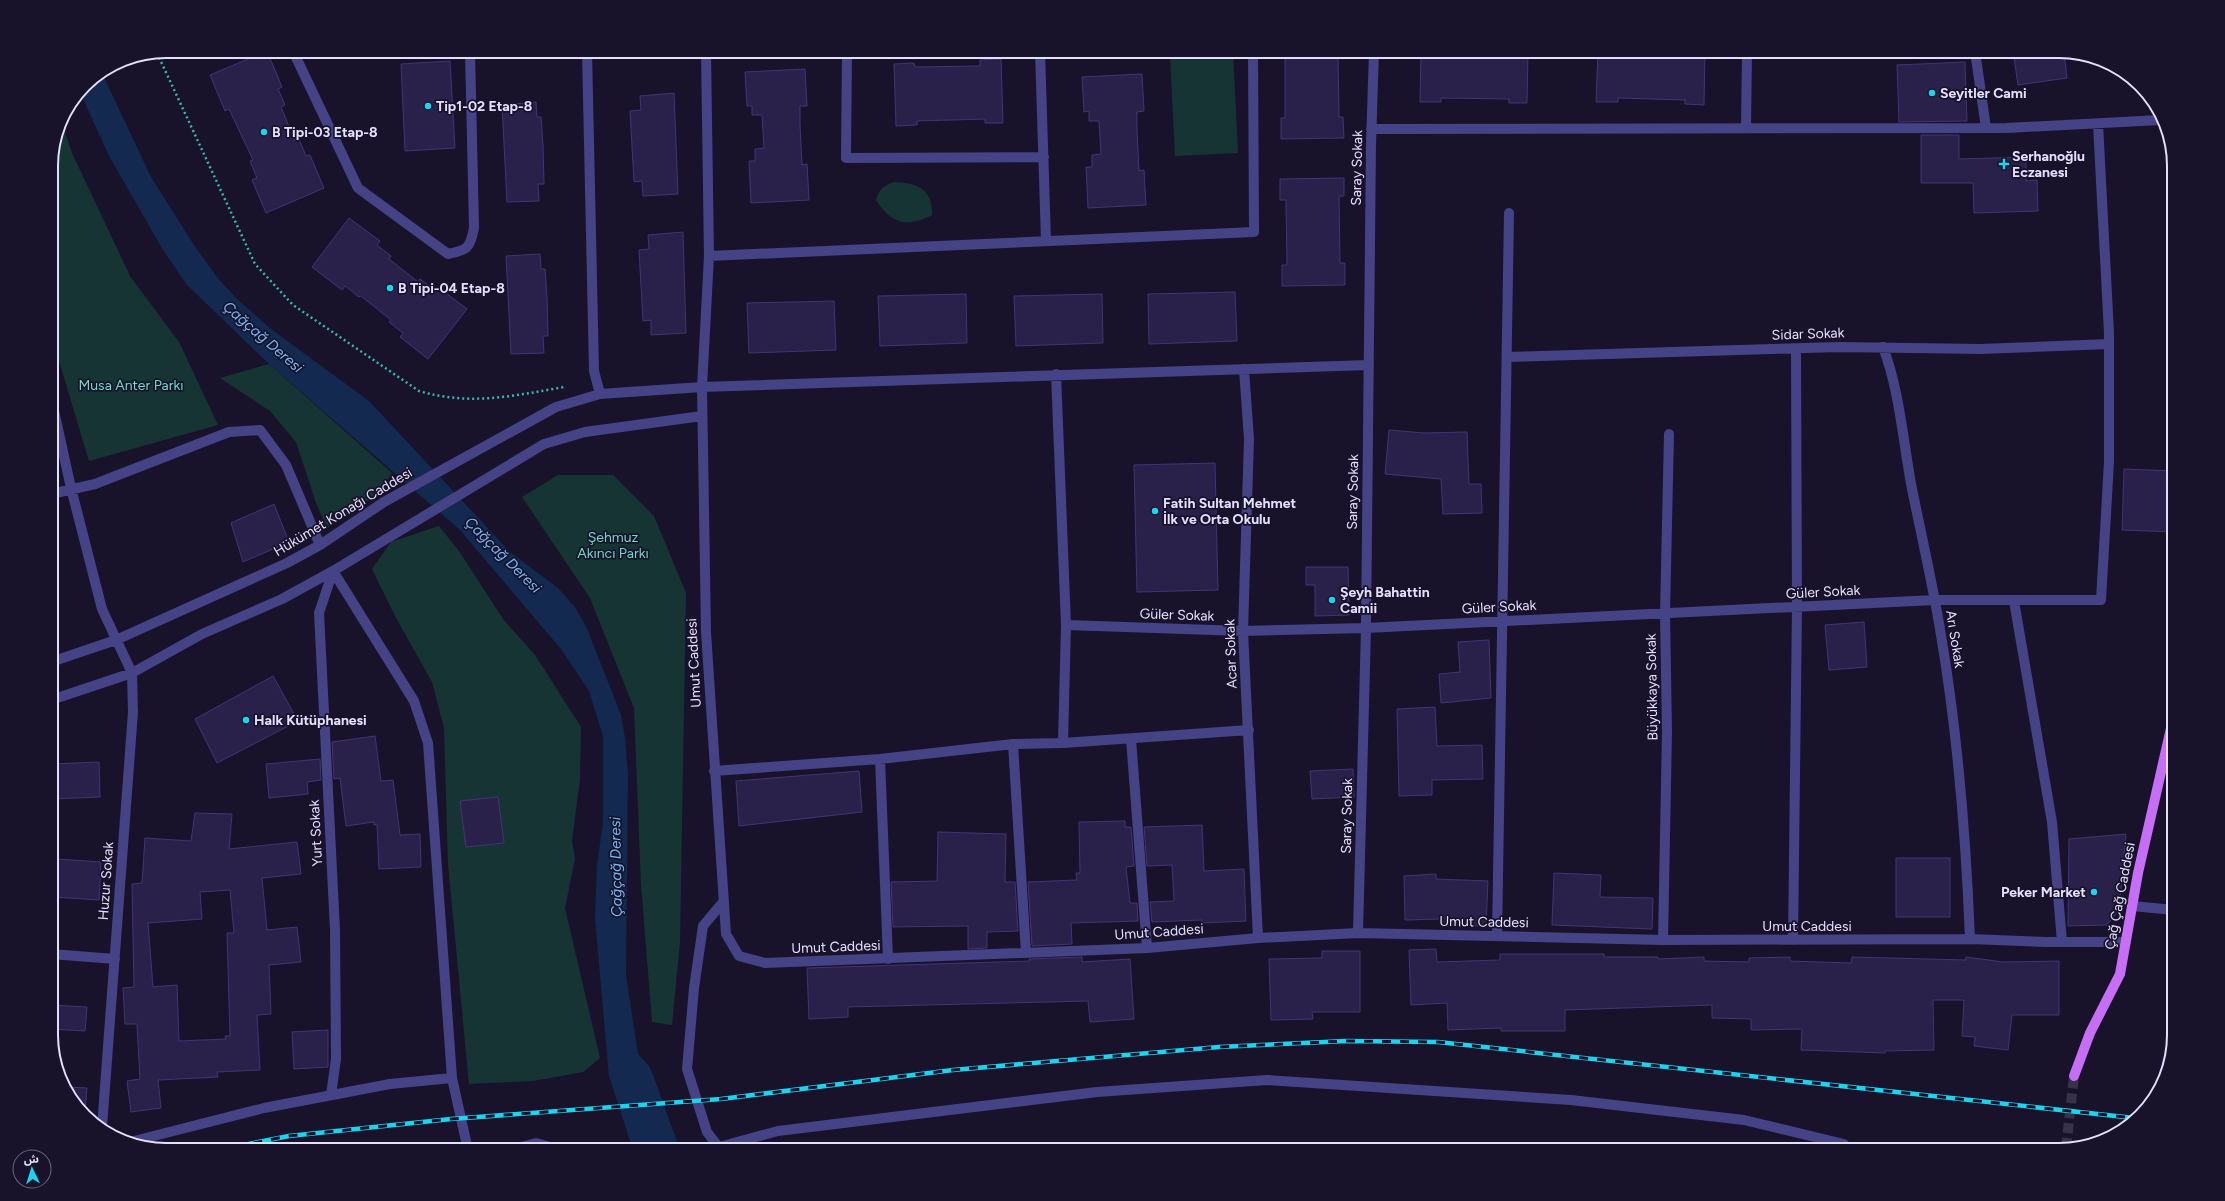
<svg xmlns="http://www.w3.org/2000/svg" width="2225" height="1201" viewBox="0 0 2225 1201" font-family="Figtree,'Noto Sans Arabic',sans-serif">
  <rect width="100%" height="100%" fill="#18132b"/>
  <!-- green -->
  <path fill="#173434" d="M1233 52 1238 153 1175 156 1170 55Z
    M61 121 72 153 130 276 179 342 218 425 89 461 51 334V159Z
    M894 182C917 183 933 189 932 215 907 228 891 224 876 200 879 189 883 186 894 182Z
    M269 364 392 473 379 493 327 528 316 503 296 442 270 411 220 378Z
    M558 475H613L654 516 686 593 680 942 672 1025 652 1022 641 884 634 708 590 598 522 497Z
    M439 526 459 551 503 619 535 655 581 727 580 779 572 841 575 859 565 908 600 1058 583 1072 533 1081 469 1084 448 864 444 728 432 682 395 616 372 569 391 542Z"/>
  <!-- water -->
  <path fill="#13294f" d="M102 73 151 177 194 245 217 277 237 299 271 329 369 401 510 552 558 588 574 606 586 626 621 715 625 738 628 774 626 975 638 1054 649 1066 653 1075 680 1150H633L609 1076 595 919 597 865 603 823V736L589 691 561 649 459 529 269 364 187 285 163 250 109 156 80 92 85 85Z"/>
  <!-- building -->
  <path fill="#2a214a" stroke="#433475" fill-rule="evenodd" d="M267 51 282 87 278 89 285 105 281 107 295 141 299 139 306 156 310 155 324 188 266 213 252 180 257 178 250 161 253 160 229 109 225 111 210 75Z
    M1285 51H1338L1339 117H1343L1344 138 1281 139V118H1285Z
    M1421 51H1528L1527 103H1509V99L1441 98V102H1420Z
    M1598 51H1705L1704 105 1685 104V100L1618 98V102H1596Z
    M2013 51 2064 52 2067 78 2018 85Z
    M1001 59 1003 123H985V119L917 121V125L896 126 894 64 914 63 915 67 980 66V60Z
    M450 61 455 148 405 151 401 64Z
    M1965 62 1967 121 1899 122 1897 65Z
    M805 69 807 106H800V124L802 165 807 164 809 200 751 203 749 161H755V149L764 148 762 115H752V106H747L745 72Z
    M1142 74 1144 111 1137 112V130L1139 171 1144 170 1146 205 1088 208 1086 167H1092V155L1101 154 1099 121H1089V111L1084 112 1082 77Z
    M674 93 678 194 643 196 642 181 634 182 630 111 641 110 640 96Z
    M536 102 537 117H541L543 145 544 184H538L539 201 507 202 502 105Z
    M1921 135H1959V159L2026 157V181L2037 180 2038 211 1974 213 1973 183H1921Z
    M1344 178V196H1339L1340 263H1345V285L1282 286V265H1287L1286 200H1280V179Z
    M349 218 380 241 377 245 391 256 389 259 418 282 420 279 435 290 438 287 467 309 428 359 400 337 403 333 389 322 391 320 361 296 359 297 345 286 342 290 312 267Z
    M683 232 686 333 651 335V320L643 321 639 250 649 249 648 235Z
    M540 254 541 269H545L547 297 548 336H543L544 353 511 354 506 256Z
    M1235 292 1237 341 1149 344 1148 294Z
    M966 294 967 343 880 346 878 296Z
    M1102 294 1103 343 1016 346 1014 296Z
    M834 301 836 350 749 353 747 303Z
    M1389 430 1424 433 1467 432 1469 484H1481L1482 513 1443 514 1441 479 1385 474Z
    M1215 463 1218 590 1137 592 1134 465Z
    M2124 469 2174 471V532L2122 530Z
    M274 504 289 542 243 562 231 523Z
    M1306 567H1348L1349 615 1315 616V585H1306Z
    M1864 622 1867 667 1829 670 1825 625Z
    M1489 640 1491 698 1441 703 1439 674 1460 672 1458 642Z
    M273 676 298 721 217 763 195 719Z
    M1435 707 1437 746 1482 745 1483 779 1432 780V795L1399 796 1397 709Z
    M375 736 381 781 393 780 400 835 420 834 421 867 379 869 377 825H374V822L346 826 340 778 334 779 332 742Z
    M320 759 321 780 307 782 308 794 269 798 266 764Z
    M99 762 100 797 53 799 51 764Z
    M1353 769 1354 797 1312 799 1310 771Z
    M859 771 862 812 739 826 736 781Z
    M498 797 504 843 466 847 460 801Z
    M195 813 232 814 229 849 297 842 301 874 262 878 267 930 297 927 301 962 269 965 271 1014 257 1015 260 1070 217 1072 218 1077 158 1080 161 1108 131 1112 127 1081 140 1079 137 1024H125L123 988 134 987 132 884 142 883 145 838 191 841ZM230 890 234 933H227L230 1036H225L226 1039 179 1041 177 985 153 987 148 923 202 919 200 892Z
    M1125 821V827H1131L1134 866 1126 867 1130 903H1137L1138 921 1071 923 1072 944 1032 946 1028 882 1077 880 1076 873H1080L1079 822Z
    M1202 825 1204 871 1244 869 1246 921 1202 923V920L1152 922 1150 902 1174 901 1172 865 1147 866 1144 827Z
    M938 832 1006 834 1005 882H1015L1018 931 987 932V948L968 949V926L893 927 891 882 937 881Z
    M2126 834 2119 910 2107 925 2068 926 2069 839Z
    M1896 858H1950V917H1896Z
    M57 859 101 862 99 900 54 897Z
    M1554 873 1601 875 1600 897 1653 898 1652 929 1552 925Z
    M1436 874V879L1488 881 1486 926 1440 925V919L1405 920 1404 876Z
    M1436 949 1437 962 1500 960V954H1604V957H1658V959L1704 957V961L1749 962V958L1790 957V961L1851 963 1852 957 1966 960V957L2003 962 2059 961V1015H2012L2008 1050 1974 1046 1975 1037 1962 1036 1964 1000H1933L1934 1050 1885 1051V1053L1801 1050 1802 1029 1751 1030V1019L1712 1018V1005L1565 1010V1031H1501V1028L1448 1030 1447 1003 1411 1005 1409 950Z
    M1322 951H1360V1012H1312L1313 1019 1271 1020 1269 959 1322 958Z
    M1082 957V962L1130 959 1134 1019 1090 1022 1088 1001 848 1007V1017L809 1019 807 968 1030 961 1029 959Z
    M51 1005 87 1007 85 1031 51 1029Z
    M328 1030V1067L294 1069 292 1032Z
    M66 1087 87 1088 85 1112 70 1098Z"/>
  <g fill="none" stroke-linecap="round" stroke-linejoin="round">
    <!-- major-tunnel -->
    <path stroke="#36324a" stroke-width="10" stroke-dasharray="10 5" stroke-linecap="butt" d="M2066 1148 2074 1076"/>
    <!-- path -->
    <path stroke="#3ab6b1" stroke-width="2.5" stroke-dasharray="2 3" stroke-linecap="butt" d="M157 53 255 264 293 305 419 391C470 406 513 396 564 387"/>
    <!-- minor -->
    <path stroke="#464286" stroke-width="10" d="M293 51 358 188 448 254C468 250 470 248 474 228L470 51
      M587 51 594 371 600 394 702 387 1368 365
      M706 51 709 256 702 387 706 632 726 934 739 956 765 963 1147 948 1258 938 1358 933 1663 940 1970 939 2046 942H2126
      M847 51 846 158 1044 157
      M1040 51 1046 241
      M1975 51 1986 128
      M1746 128 1747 51
      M1371 129 2006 128 2160 120
      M709 256 1254 232 1253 51
      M1883 347C1900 392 1903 442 1912 489 1922 538 1933 586 1941 635 1958 736 1966 837 1970 939
      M1507 357 1840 347 1981 349 2109 344
      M1244 369 1249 439 1243 631 1258 938
      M1056 374 1066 625 1063 743
      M51 397 71 488 102 609 132 673 133 712 102 1127
      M51 494 95 484 229 432 260 430 286 465 320 545
      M333 571 414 701 428 743 452 1078 468 1150
      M2014 601 2052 822 2062 942
      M1066 625 1243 631 1366 628 1934 600H2101L2109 462V333L2098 124
      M51 662 116 640 287 563 320 545 384 502 556 407 600 394
      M51 700 132 673 202 634 282 599 333 571 544 444 585 432 702 416
      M1131 739 1147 948
      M1013 744 1026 953
      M880 759 888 959
      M714 771 880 759 1013 744 1063 743 1249 730
      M2132 906 2174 910
      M1358 933 1366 628 1371 144 1374 51
      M1497 936 1509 213
      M1663 940 1667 732 1665 613 1669 434
      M1793 940 1797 607 1796 349
      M51 954 115 959
      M331 1095 336 1059 335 930 319 613 333 571
      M130 1142 264 1108 390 1084 452 1078
      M719 1147 778 1131 1097 1092 1267 1080 1571 1100 1744 1120 1844 1144V1150
      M510 1150 536 1143 561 1150
      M721 1150 707 1132 687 1069 694 988 703 926 724 901"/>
    <!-- major -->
    <path stroke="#c66ef5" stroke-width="10" d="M2074 1076 2090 1033 2120 974 2138 873 2174 715"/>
    <defs>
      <path id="rail" d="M218 1150 289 1136 451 1119 721 1099 953 1070 1219 1047 1346 1041 1438 1042 2134 1118"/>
    </defs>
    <!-- rail casing -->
    <use href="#rail" stroke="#19d5ef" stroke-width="4.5"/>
    <!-- rail -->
    <use href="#rail" stroke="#18132b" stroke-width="3" stroke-dasharray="9" stroke-linecap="butt"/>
  </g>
  <!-- markers -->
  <g fill="#19d5ef" stroke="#18132b" stroke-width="1.5">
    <circle cx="1932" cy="93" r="4"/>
    <circle cx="428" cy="106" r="4"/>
    <circle cx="264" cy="132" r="4"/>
    <path d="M2002 158h4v4h4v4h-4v4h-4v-4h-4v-4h4z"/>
    <circle cx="390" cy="288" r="4"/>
    <circle cx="1155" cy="511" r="4"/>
    <circle cx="1332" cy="600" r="4"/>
    <circle cx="246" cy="720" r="4"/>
    <circle cx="2094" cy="892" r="4"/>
  </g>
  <g text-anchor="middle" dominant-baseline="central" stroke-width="3.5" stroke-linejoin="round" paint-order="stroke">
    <!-- poi labels -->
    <g font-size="14" font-weight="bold" fill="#e3dffd" stroke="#18132b" text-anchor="start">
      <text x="1940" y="93">Seyitler Cami</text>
      <text x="436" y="106">Tip1-02 Etap-8</text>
      <text x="272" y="132">B Tipi-03 Etap-8</text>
      <text x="2012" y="156">Serhanoğlu<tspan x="2012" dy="16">Eczanesi</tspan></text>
      <text x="398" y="288">B Tipi-04 Etap-8</text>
      <text x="1163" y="503">Fatih Sultan Mehmet<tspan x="1163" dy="16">İlk ve Orta Okulu</tspan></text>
      <text x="1340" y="592">Şeyh Bahattin<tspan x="1340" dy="16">Camii</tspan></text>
      <text x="254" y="720">Halk Kütüphanesi</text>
      <text x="2086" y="892" text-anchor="end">Peker Market</text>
    </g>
    <!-- street labels -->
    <g font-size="14" fill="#e3dffd" stroke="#18132b">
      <text transform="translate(1357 168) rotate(-89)">Saray Sokak</text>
      <text transform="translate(1808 334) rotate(-2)">Sidar Sokak</text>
      <text transform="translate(1353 492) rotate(-89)">Saray Sokak</text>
      <text transform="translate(343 512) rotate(-31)">Hükümet Konağı Caddesi</text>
      <text transform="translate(1823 592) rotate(-3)">Güler Sokak</text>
      <text transform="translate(1499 607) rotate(-3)">Güler Sokak</text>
      <text transform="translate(1177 615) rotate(2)">Güler Sokak</text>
      <text transform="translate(1955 639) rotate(81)">Arı Sokak</text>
      <text transform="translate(1231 654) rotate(-92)">Acar Sokak</text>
      <text transform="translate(694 663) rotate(-93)">Umut Caddesi</text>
      <text transform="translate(1652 687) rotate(-91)">Büyükkaya Sokak</text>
      <text transform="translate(1347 816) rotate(-89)">Saray Sokak</text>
      <text transform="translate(316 833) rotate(-93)">Yurt Sokak</text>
      <text transform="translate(106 881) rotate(-86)">Huzur Sokak</text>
      <text transform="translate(2120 896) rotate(-79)">Çağ Çağ Caddesi</text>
      <text transform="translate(1484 922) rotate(1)">Umut Caddesi</text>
      <text x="1807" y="926">Umut Caddesi</text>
      <text transform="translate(1159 932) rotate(-4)">Umut Caddesi</text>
      <text transform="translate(836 947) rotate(-2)">Umut Caddesi</text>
    </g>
    <!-- park labels -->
    <g font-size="14" fill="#6fd9c1" stroke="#18132b">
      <text x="131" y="385">Musa Anter Parkı</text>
      <text x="613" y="537">Şehmuz<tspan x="613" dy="16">Akıncı Parkı</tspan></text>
    </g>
    <!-- water labels -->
    <g font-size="15" font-style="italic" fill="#75b7f5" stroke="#18132b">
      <text transform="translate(263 337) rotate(41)">Çağçağ Deresi</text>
      <text transform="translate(503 555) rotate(45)">Çağçağ Deresi</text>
      <text transform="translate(616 867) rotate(-91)">Çağçağ Deresi</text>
    </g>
  </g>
  <!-- crop -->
  <path d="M0 0H2225V1201H0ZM166 58H2059A108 108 0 0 1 2167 166V1035A108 108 0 0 1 2059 1143H166A108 108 0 0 1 58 1035V166A108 108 0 0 1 166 58Z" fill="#18132b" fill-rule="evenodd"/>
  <path fill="none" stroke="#e3dffd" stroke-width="2" d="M166 58H2059A108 108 0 0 1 2167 166V1035A108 108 0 0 1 2059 1143H166A108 108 0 0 1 58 1035V166A108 108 0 0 1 166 58Z"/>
  <!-- north arrow -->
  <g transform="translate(32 1169) rotate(356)"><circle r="19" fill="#18132b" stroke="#69657f"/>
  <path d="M0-3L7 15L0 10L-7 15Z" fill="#19d5ef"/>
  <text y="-6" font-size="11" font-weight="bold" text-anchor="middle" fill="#e3dffd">ش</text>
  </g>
</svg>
